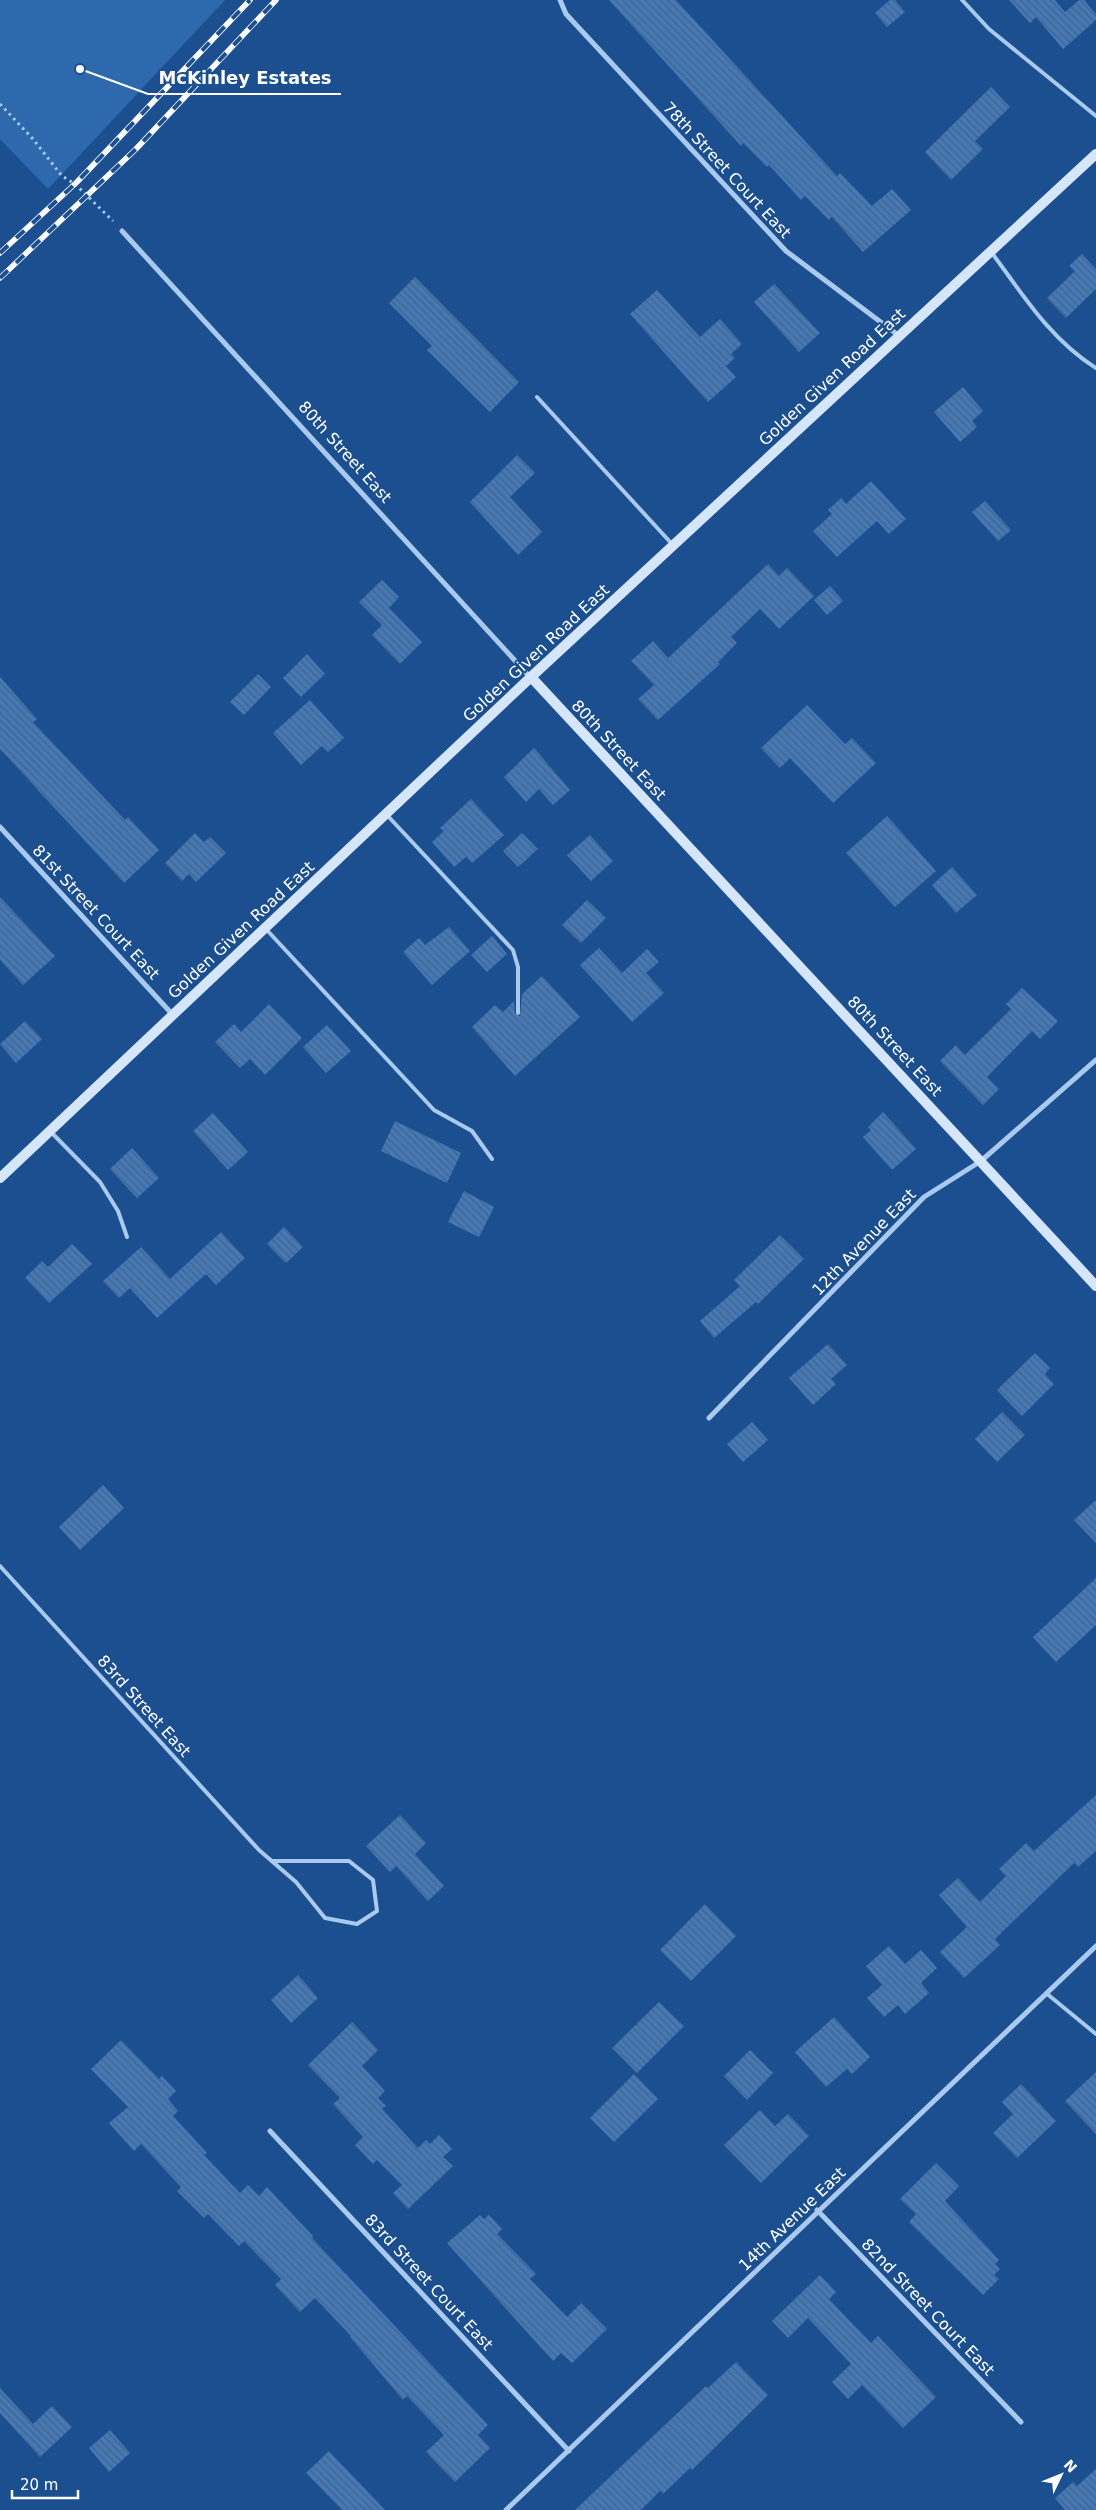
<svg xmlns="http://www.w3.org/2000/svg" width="1096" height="2510" viewBox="0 0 1096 2510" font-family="'DejaVu Sans',sans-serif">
  <defs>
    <pattern id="building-back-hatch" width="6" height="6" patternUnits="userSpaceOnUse" patternTransform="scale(1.25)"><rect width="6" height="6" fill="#4478b7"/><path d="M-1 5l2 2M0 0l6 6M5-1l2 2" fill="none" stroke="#486282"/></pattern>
  </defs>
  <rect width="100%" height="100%" fill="#1b4f8f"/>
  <!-- grass -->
  <path fill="#2e69ad" d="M0 0H225L48 189 0 139Z"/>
  <!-- building -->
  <path fill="url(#building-back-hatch)" d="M609 0H676L837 176 840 173 872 206 892 189 911 210 863 252 832 217 829 220 805 196 801 200 769 165 767 167 743 143 741 146Z
    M890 0H895L905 12 887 27 875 13Z
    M1009 0H1055L1065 12 1079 0H1084L1096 14V20L1063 49 1036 17 1030 23Z
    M991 87 1010 107 975 141 983 149 951 180 925 152Z
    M1082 254 1096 269V289L1066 318 1047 298 1075 271 1069 266Z
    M415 277 519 382 490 412 427 350 432 346 389 303Z
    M774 284 820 333 799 352 754 302Z
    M657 290 700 337 720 319 742 344 731 354 735 358 726 366 736 377 708 402 630 314Z
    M963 387 983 411 972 421 977 427 960 442 934 412Z
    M517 455 535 473 510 497 542 532 518 555 470 502Z
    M871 481 906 519 889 534 877 521 837 557 813 531 832 514 828 510 841 498 846 504Z
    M985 501 1011 530 998 541 972 512Z
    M768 564 779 576 787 568 814 596 779 629 760 609 731 637 737 643 718 662 720 664 658 720 638 699 654 685 631 661 653 641 668 658Z
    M382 580 399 597 389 608 422 642 400 664 372 635 382 625 359 602Z
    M830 586 843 601 827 615 814 600Z
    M307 654 325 674 301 697 283 678Z
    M258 674 271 687 244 715 230 702Z
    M0 677 37 719 33 722 125 820 128 817 159 850 124 883 0 749Z
    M310 700 344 738 328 752 322 746 301 765 273 733Z
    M807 705 845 744 852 738 876 763 833 803 790 758 780 768 761 748Z
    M534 748 570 790 553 805 539 789 526 802 504 777Z
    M471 799 504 835 472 863 466 857 454 867 432 842 444 831 440 828Z
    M887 816 936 871 895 907 846 853Z
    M195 833 204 842 210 837 226 853 196 882 189 874 182 881 165 863Z
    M522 833 538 849 518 867 503 851Z
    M590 835 613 861 591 881 567 855Z
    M952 867 977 895 956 913 932 885Z
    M0 897 55 956 23 985 0 960Z
    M587 900 606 918 581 943 562 925Z
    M449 927 470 951 432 985 403 952 419 938 425 945Z
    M492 936 507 954 487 972 471 955Z
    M599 948 622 973 647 949 659 962 646 973 664 993 632 1022 580 965Z
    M542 976 580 1017 515 1076 472 1027 495 1005 503 1012 514 1001 515 1014 520 1016 522 994Z
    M1022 988 1058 1021 1040 1039 1032 1031 987 1077 999 1089 983 1105 940 1061 956 1045 965 1055 1011 1009 1006 1004Z
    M269 1004 302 1038 265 1075 250 1059 240 1068 215 1042 234 1024 241 1032Z
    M25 1021 42 1039 16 1063 0 1044Z
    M327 1025 351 1051 326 1073 303 1047Z
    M883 1112 916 1149 892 1170 863 1137 871 1130 868 1127Z
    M213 1113 248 1152 228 1170 193 1131Z
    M395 1121 461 1153 447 1183 381 1151Z
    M132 1148 159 1178 137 1198 110 1169Z
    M464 1191 494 1207 479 1237 448 1222Z
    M284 1227 303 1247 286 1263 267 1244Z
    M221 1232 245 1258 216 1285 206 1274 157 1318 130 1288 119 1298 103 1281 141 1247 170 1279Z
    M780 1235 804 1259 758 1304 756 1302 714 1338 700 1321 740 1286 734 1280Z
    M72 1244 92 1264 49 1303 25 1278 42 1261 48 1267Z
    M828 1344 847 1365 831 1379 836 1384 813 1405 789 1378Z
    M1035 1353 1050 1368 1045 1374 1054 1384 1022 1416 997 1390Z
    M1002 1412 1025 1435 997 1462 975 1439Z
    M752 1422 768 1440 743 1462 727 1444Z
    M103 1485 124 1508 80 1550 59 1527Z
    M1096 1500V1543L1074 1520Z
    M1096 1578V1625L1056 1662 1033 1637Z
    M1096 1795V1851L1078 1867 1074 1863 995 1939 1000 1945 964 1978 940 1952 967 1927 939 1895 958 1878 980 1902 1006 1876 999 1869 1026 1843 1034 1851Z
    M400 1815 426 1843 415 1854 444 1886 428 1901 396 1866 390 1872 366 1846Z
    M705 1904 736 1936 691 1981 660 1950Z
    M889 1946 905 1964 921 1950 937 1968 921 1983 929 1993 905 2014 898 2005 884 2017 867 1998 882 1985 866 1966Z
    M298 1975 318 1998 291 2023 271 2000Z
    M659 2002 684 2026 637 2073 612 2048Z
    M834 2017 870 2057 852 2074 847 2069 826 2087 795 2052Z
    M352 2022 378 2050 362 2066 385 2091 378 2098 386 2106 382 2109 418 2148 426 2140 430 2144 439 2135 452 2149 443 2157 453 2166 408 2209 393 2193 402 2185 377 2160 373 2164 355 2145 363 2137 333 2104 340 2098 308 2065Z
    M121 2040 159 2079 162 2076 176 2091 168 2099 178 2111 173 2116 207 2153 204 2155 240 2193 248 2185 259 2196 267 2187 313 2236 312 2238 488 2425 478 2435 490 2448 455 2482 426 2452 444 2435 407 2396 403 2400 350 2337 351 2336 315 2298 300 2312 275 2285 281 2279 244 2241 239 2246 208 2214 204 2218 177 2191 181 2187 141 2144 134 2151 109 2123 128 2107 91 2069Z
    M750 2050 773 2073 747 2100 724 2076Z
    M1096 2072V2134L1065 2101Z
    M634 2074 658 2099 614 2142 590 2118Z
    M1021 2084 1056 2121 1017 2158 993 2133 1013 2114 1002 2102Z
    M760 2110 775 2126 788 2114 809 2136 761 2183 724 2145Z
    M936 2163 959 2186 945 2201 999 2260 995 2264 1000 2269 994 2275 999 2279 983 2295 909 2222 916 2214 900 2199Z
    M480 2215 484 2219 489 2215 502 2229 497 2234 536 2274 530 2279 567 2317 581 2303 607 2329 572 2363 561 2353 553 2361 447 2243Z
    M820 2275 836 2292 829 2299 844 2315 871 2343 878 2336 936 2397 903 2428 862 2385 848 2399 832 2382 851 2364 808 2318 788 2338 772 2321Z
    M736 2362 768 2395 692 2470 690 2468 663 2494 660 2491 641 2510H575L706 2386 708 2388Z
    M0 2388 33 2424 52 2406 72 2427 40 2457 0 2413Z
    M110 2430 130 2453 109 2472 89 2448Z
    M329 2451 385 2510H342L306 2473Z
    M1096 2469V2510H1065L1055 2498 1073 2482 1077 2486Z"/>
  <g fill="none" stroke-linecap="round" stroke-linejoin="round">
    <!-- path -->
    <path stroke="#a9c9ee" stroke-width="3" stroke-dasharray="2.5 4" stroke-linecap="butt" d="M0 104 33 139 62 176 75 184 113 221"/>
    <!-- lane -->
    <path stroke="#a9c9ee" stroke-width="4" d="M962 0 989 29 1096 116
      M992 253C1023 295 1051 340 1096 368
      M537 397 672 544
      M386 814 513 950 518 967V1013
      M265 928 434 1110 472 1131 492 1159
      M50 1131 100 1182 118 1211 127 1237
      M0 1566 259 1850 296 1882 325 1918 357 1924 377 1911 373 1880 349 1861H272
      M1046 1993 1096 2034"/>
    <!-- street -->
    <path stroke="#a9c9ee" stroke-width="5" d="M560 0 566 14 786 251 898 335
      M122 231 530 677
      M0 827 173 1015
      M709 1418 924 1197 981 1161 1096 1060
      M270 2131 569 2451
      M817 2210 1021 2422
      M506 2510 1096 1946"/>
    <!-- secondary -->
    <path stroke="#d6e6fa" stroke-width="10" d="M531 677 1096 1286
      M0 1178 531 677 1096 154"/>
    <defs>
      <path id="rail" d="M0 253 77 182 250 0
        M0 278 136 149 276 0"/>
    </defs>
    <!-- rail casing -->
    <use href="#rail" stroke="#fff" stroke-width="5.5"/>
    <!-- rail -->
    <use href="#rail" stroke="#1b4f8f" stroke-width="4" stroke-dasharray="11" stroke-linecap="butt"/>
  </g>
  <g text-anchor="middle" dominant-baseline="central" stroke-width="4" stroke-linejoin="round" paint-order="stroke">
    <!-- street labels -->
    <g font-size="16" fill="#fff" stroke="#1b4f8f">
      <text transform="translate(727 170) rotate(47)">78th Street Court East</text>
      <text transform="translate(832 377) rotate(-43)">Golden Given Road East</text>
      <text transform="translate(345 452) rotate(48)">80th Street East</text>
      <text transform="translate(536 653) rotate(-43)">Golden Given Road East</text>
      <text transform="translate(619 750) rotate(47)">80th Street East</text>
      <text transform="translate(96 912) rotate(47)">81st Street Court East</text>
      <text transform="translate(241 930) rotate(-43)">Golden Given Road East</text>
      <text transform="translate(895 1046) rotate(47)">80th Street East</text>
      <text transform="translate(864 1242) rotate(-46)">12th Avenue East</text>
      <text transform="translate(144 1706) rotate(48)">83rd Street East</text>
      <text transform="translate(792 2219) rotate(-44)">14th Avenue East</text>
      <text transform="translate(429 2282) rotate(47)">83rd Street Court East</text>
      <text transform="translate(928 2307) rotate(46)">82nd Street Court East</text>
    </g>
  </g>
  <!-- callouts -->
  <path fill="none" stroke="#fff" stroke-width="2" d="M80 69L148 94H341"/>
  <circle fill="#fff" stroke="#1b4f8f" stroke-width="2" cx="80" cy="69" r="5"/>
  <g font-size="18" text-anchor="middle" font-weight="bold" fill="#fff" stroke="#1b4f8f" stroke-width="4" stroke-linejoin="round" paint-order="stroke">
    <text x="245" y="84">McKinley Estates</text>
  </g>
  <!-- north arrow -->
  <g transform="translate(1061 2475) rotate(47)" stroke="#1b4f8f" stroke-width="4" paint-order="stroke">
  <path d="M0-4L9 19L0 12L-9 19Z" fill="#ffffff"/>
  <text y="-8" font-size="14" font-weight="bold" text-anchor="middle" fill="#ffffff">N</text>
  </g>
  <!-- scale -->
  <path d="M12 2490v8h66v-8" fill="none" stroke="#ffffff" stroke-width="2.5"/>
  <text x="20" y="2490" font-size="15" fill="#ffffff" stroke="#1b4f8f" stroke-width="4" paint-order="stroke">20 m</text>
</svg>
